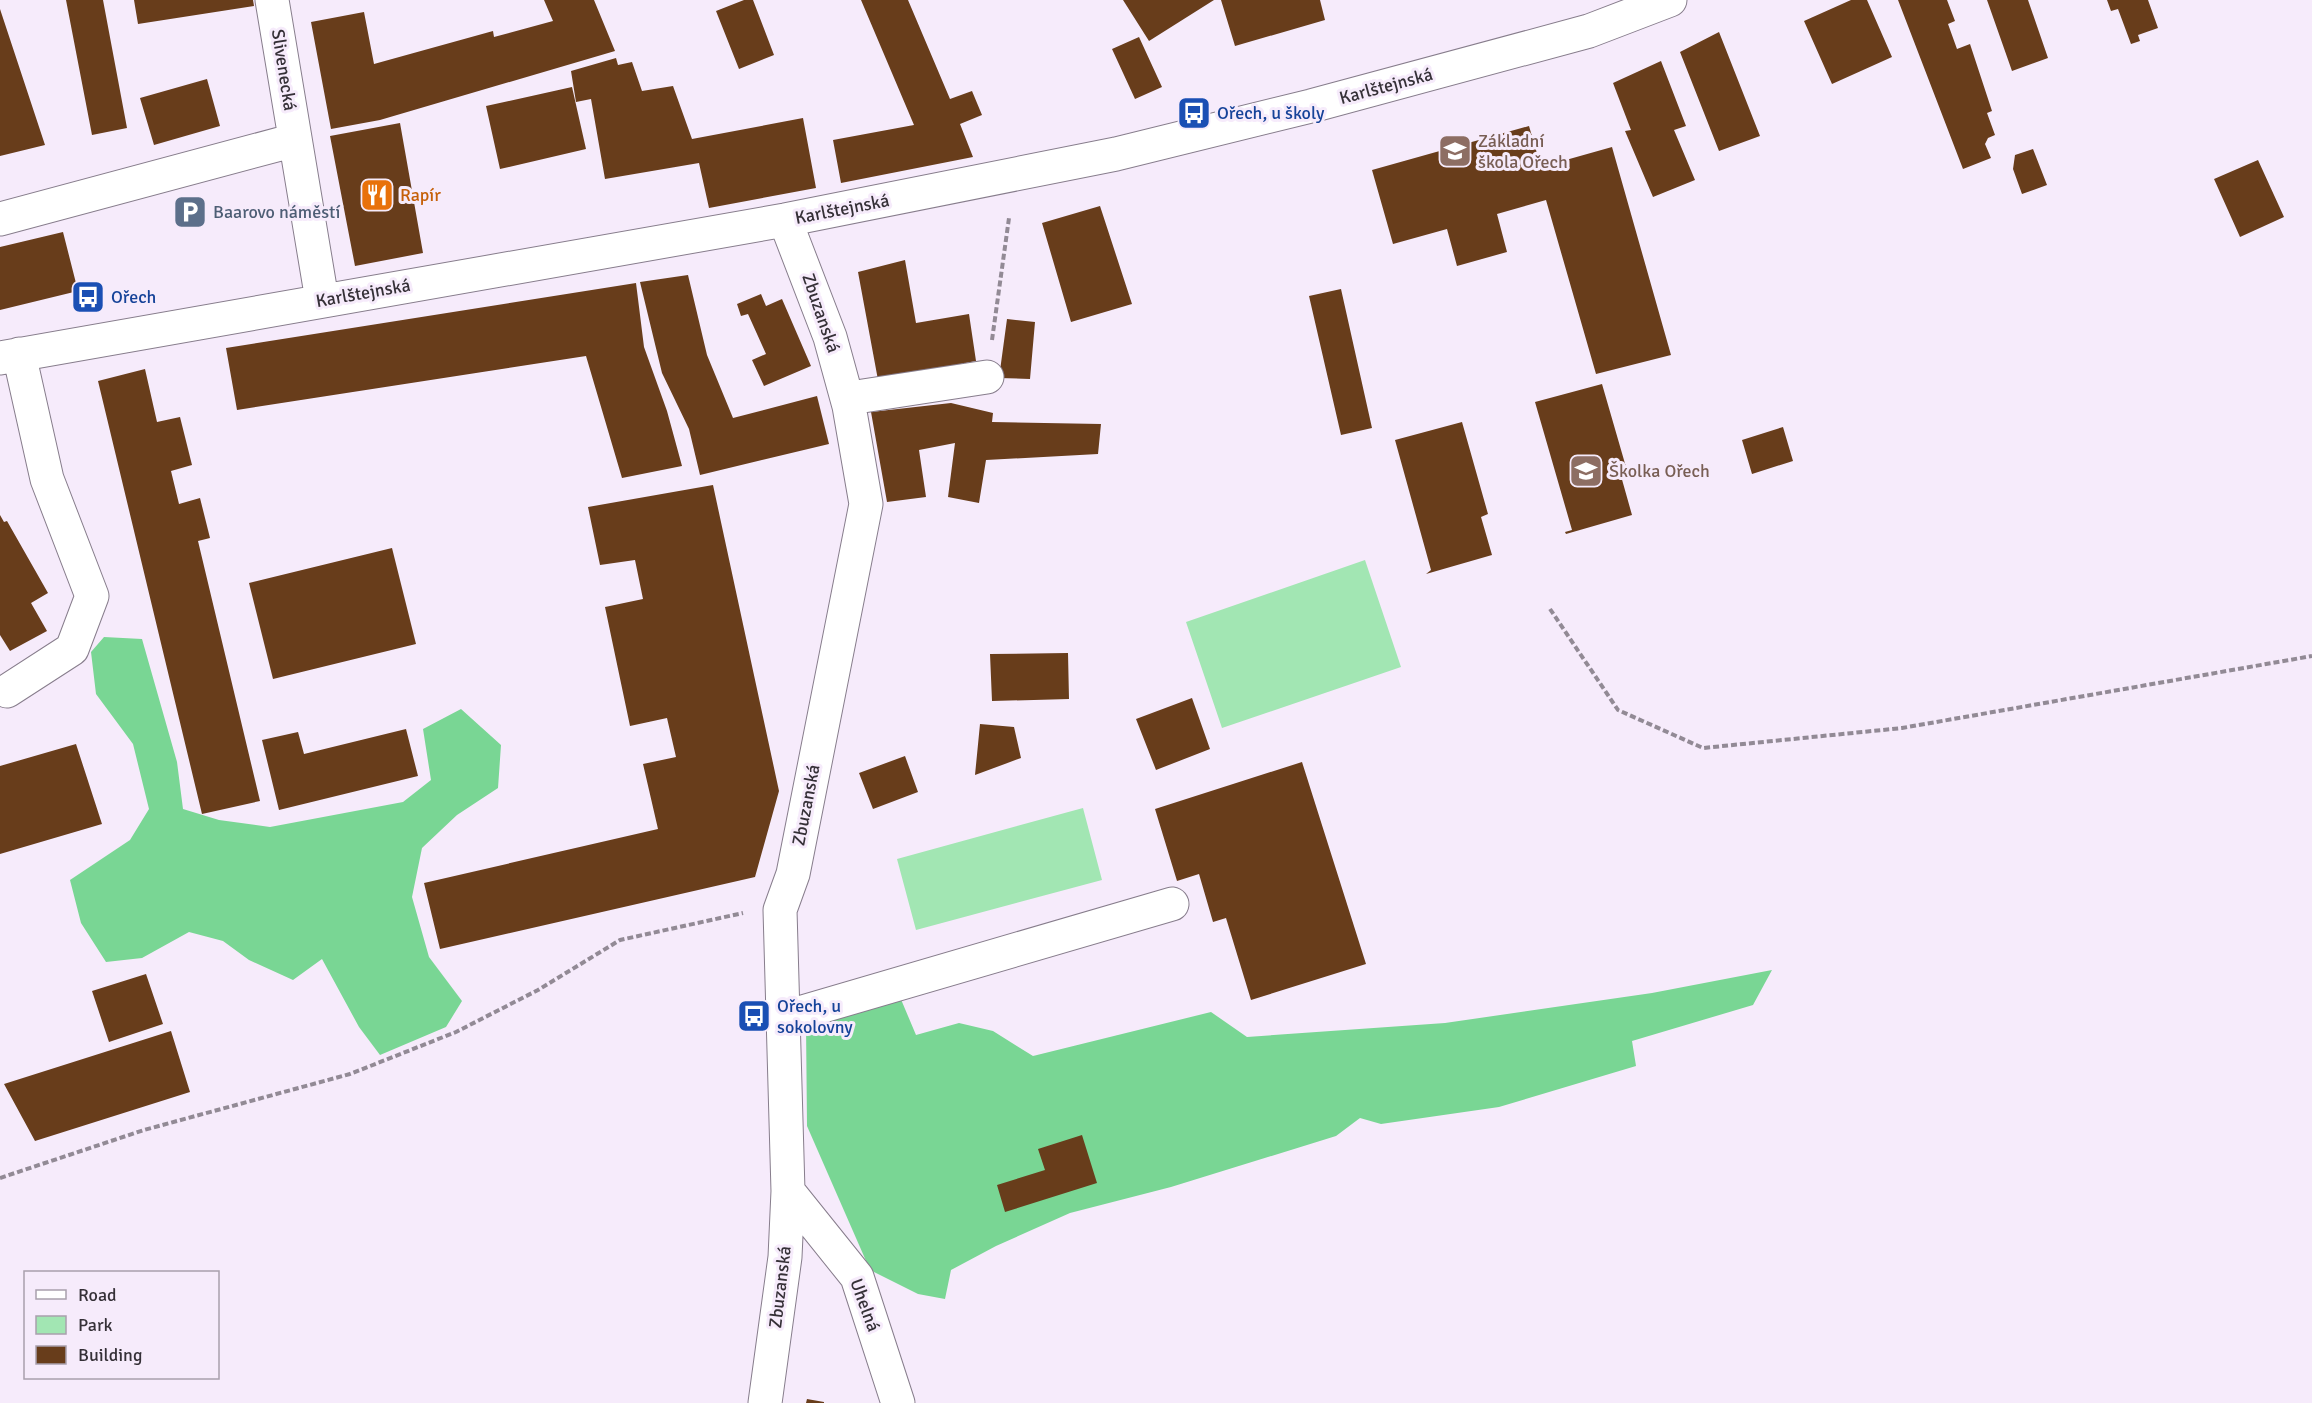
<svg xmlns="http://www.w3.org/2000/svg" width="2312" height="1403" viewBox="0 0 2312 1403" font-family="Signika,sans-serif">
  <rect width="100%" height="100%" fill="#f6ebfb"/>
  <!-- green -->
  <path fill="#a2e6b3" d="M1365 560 1401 667 1222 728 1186 622Z
    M1083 808 1102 880 916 930 897 859Z"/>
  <!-- forest -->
  <path fill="#79d694" d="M104 637 142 639 177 762 183 809 219 820 270 827 403 802 431 780 423 729 461 709 501 745 498 788 457 815 422 848 412 897 429 957 462 1001 446 1027 380 1055 359 1027 322 959 293 980 249 960 223 941 189 932 142 958 106 962 81 923 70 880 130 840 149 809 133 744 96 694 91 652Z
    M1772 970 1753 1005 1632 1041 1636 1066 1499 1107 1381 1124 1360 1118 1336 1136 1171 1187 1070 1213 996 1246 951 1270 945 1299 918 1294 870 1270 807 1126 806 1024 900 997 916 1035 959 1023 993 1031 1033 1056 1211 1012 1247 1037 1445 1023 1652 993Z"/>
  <!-- building -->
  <path fill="#683d1b" d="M66 0H103L127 128 92 135Z
    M134 0H253L254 6 138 24Z
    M544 0H594L615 51 380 120 331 129 311 22 364 12 374 64 493 31 494 37 553 21Z
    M744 0H753L774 55 739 69 716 11Z
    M861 0H908L950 99 972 91 982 115 960 124 973 157 841 183 833 140 914 125Z
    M1123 0H1214L1149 41Z
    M1221 0H1320L1325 20 1235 46Z
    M1851 0H1867L1892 57 1832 84 1804 21Z
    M1898 0H1947L1955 21 1948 24 1957 49 1970 44 1992 111 1987 113 1995 135 1988 138 1985 144 1991 158 1963 169Z
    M1987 0H2028L2048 58 2012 71Z
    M2107 0H2148L2158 28 2138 35 2140 41 2131 44 2118 9 2111 11Z
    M0 9 45 145 0 156Z
    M1719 32 1760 136 1719 151 1680 52Z
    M1139 37 1162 87 1135 99 1112 49Z
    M616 58 618 65 632 62 642 91 673 86 692 139 803 118 816 188 709 208 699 163 605 179 591 99 576 102 571 71Z
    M1661 61 1686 126 1674 130 1695 180 1653 197 1625 131 1631 130 1613 83Z
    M207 79 220 126 154 145 140 98Z
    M572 87 586 149 500 169 486 106Z
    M400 123 423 253 355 266 330 136Z
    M1529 126 1541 167 1612 147 1671 355 1596 374 1546 200 1497 214 1507 252 1457 266 1447 229 1393 244 1372 170Z
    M2033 149 2047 185 2022 194 2013 169 2015 155Z
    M2258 160 2284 217 2240 237 2214 179Z
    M1100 206 1132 304 1071 322 1042 223Z
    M63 232 78 291 0 310V247Z
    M905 260 916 323 969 314 976 361 878 380 858 272Z
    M688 275 707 355 733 418 817 396 829 444 700 475 689 429 662 373 640 282Z
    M636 283 644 347 667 411 682 466 622 478 586 356 237 410 226 348Z
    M1341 289 1372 428 1341 435 1309 296Z
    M761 294 766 306 782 299 811 366 764 386 752 360 766 354 748 314 741 316 737 304Z
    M1007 319 1035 322 1030 379 999 378Z
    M145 369 157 422 180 417 192 465 171 471 179 504 200 498 210 538 198 541 260 801 202 814 98 381Z
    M1602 384 1628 474 1621 476 1632 515 1566 534 1565 532 1572 530 1535 402Z
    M951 403 993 413 992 422 1101 424 1098 454 986 460 979 503 948 497 955 443 919 450 926 497 887 502 871 412Z
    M1462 422 1488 514 1481 517 1492 555 1426 574 1431 570 1395 440Z
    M1783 427 1793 461 1752 474 1742 440Z
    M713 485 779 791 755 877 440 949 424 883 658 829 643 764 676 757 667 718 630 726 605 607 643 599 635 560 600 565 588 507Z
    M0 515 4 522 7 521 48 593 31 603 47 631 10 651 0 635Z
    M392 548 416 644 273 679 249 583Z
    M1068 653 1069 699 992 701 990 654Z
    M1192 698 1210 749 1156 770 1136 719Z
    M980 724 1014 727 1021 758 975 775Z
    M406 729 418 776 279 810 262 740 298 732 304 754Z
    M76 744 102 824 0 854V766Z
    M905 756 918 792 873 809 859 773Z
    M1302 762 1366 964 1251 1000 1226 918 1213 922 1199 874 1177 881 1155 809Z
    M146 974 163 1024 109 1042 92 991Z
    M171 1031 190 1092 35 1141 4 1084Z
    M1082 1135 1097 1183 1005 1212 997 1185 1045 1170 1038 1149Z
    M807 1399 824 1402V1403H806Z"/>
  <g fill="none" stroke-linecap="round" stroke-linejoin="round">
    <defs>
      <path id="minor" d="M272 0 322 300
        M0 219 295 140
        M0 358 785 220 1116 154 1311 106 1589 31 1670 0
        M863 396 987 377
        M7 691 72 649 92 596 47 479 19 354
        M782 1018 1172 904
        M788 1191 857 1277 898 1403
        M765 1403 785 1257 788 1191 780 910 793 874 866 504 849 406 830 337 785 220"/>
    </defs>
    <!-- minor casing -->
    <use href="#minor" stroke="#877d8c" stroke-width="35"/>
    <!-- path -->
    <path stroke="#928a95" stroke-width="4" stroke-dasharray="6 3" stroke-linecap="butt" d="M992 340 1009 218
      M1550 609 1618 710 1703 748 1902 728 2312 656
      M0 1178 144 1130 350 1074 456 1032 538 990 620 940 743 913"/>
    <!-- minor -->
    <use href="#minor" stroke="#fff" stroke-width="33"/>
  </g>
  <!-- icons -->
  <defs>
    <symbol id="bus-square" viewBox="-11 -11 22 22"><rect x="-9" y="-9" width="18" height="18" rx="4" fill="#1a4fb4" stroke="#f6ebfb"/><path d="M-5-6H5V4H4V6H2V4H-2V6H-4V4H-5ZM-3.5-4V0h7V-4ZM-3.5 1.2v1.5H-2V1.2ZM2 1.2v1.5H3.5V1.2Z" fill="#fff"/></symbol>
    <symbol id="school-square" viewBox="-11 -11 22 22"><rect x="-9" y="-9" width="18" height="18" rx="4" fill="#8d6e63" stroke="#f6ebfb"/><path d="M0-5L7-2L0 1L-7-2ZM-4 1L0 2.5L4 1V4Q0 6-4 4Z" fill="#fff"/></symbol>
    <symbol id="restaurant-square" viewBox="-11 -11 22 22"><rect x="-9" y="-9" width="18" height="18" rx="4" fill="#e8710a" stroke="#f6ebfb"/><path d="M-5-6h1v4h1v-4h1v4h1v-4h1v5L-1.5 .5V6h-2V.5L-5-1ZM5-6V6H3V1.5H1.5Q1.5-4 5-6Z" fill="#fff"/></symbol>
    <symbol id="parking-square" viewBox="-11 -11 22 22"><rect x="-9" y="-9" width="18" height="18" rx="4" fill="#5c6f8a" stroke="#f6ebfb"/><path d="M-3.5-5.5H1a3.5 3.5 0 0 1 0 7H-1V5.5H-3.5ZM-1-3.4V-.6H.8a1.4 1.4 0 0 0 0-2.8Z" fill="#fff"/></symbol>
  </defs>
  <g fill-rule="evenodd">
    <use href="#bus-square" x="1175" y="94" width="38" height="38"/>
    <use href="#school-square" x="1436" y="132" width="38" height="38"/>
    <use href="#restaurant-square" x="358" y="176" width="38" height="38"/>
    <use href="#parking-square" x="171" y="193" width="38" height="38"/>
    <use href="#bus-square" x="69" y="278" width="38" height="38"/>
    <use href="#school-square" x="1567" y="452" width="38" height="38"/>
    <use href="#bus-square" x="735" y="997" width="38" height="38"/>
  </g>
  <g text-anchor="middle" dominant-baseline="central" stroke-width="6" stroke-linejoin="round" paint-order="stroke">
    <!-- street labels -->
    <g font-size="18" fill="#353037" stroke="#f6ebfb">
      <text transform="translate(284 70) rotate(81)">Slivenecká</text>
      <text transform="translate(1386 86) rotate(-15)">Karlštejnská</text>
      <text transform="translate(842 209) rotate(-11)">Karlštejnská</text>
      <text transform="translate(363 293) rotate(-10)">Karlštejnská</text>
      <text transform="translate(821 313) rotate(71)">Zbuzanská</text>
      <text transform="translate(806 805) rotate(-79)">Zbuzanská</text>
      <text transform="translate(780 1287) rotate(-83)">Zbuzanská</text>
      <text transform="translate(865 1305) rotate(70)">Uhelná</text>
    </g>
    <!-- transit labels -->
    <g font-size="18" fill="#164399" stroke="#f6ebfb" text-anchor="start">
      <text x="1217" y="113">Ořech, u školy</text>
      <text x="111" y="297">Ořech</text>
      <text x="777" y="1006">Ořech, u<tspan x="777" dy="21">sokolovny</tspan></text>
    </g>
    <!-- education labels -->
    <g font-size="18" fill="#785e54" stroke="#f6ebfb" text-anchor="start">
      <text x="1478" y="141">Základní<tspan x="1478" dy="21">škola Ořech</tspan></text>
      <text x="1609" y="471">Školka Ořech</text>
    </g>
    <!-- food labels -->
    <g font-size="18" fill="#c56008" stroke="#f6ebfb" text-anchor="start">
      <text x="400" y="195">Rapír</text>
    </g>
    <!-- service labels -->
    <g font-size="18" fill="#4e5e75" stroke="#f6ebfb" text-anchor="start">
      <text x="213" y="212">Baarovo náměstí</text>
    </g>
  </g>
  <!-- legend -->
  <rect x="24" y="1271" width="195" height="108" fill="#f6ebfb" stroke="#a9a0ad" stroke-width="1.5"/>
  <rect x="36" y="1290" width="30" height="9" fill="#ffffff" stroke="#a9a0ad" stroke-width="1.5"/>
  <text x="78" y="1301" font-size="18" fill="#353037">Road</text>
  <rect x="36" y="1316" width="30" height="18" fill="#a2e6b3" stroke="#a9a0ad" stroke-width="1.5"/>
  <text x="78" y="1331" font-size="18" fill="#353037">Park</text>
  <rect x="36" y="1346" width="30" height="18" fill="#683d1b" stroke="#a9a0ad" stroke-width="1.5"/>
  <text x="78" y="1361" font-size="18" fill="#353037">Building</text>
</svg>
